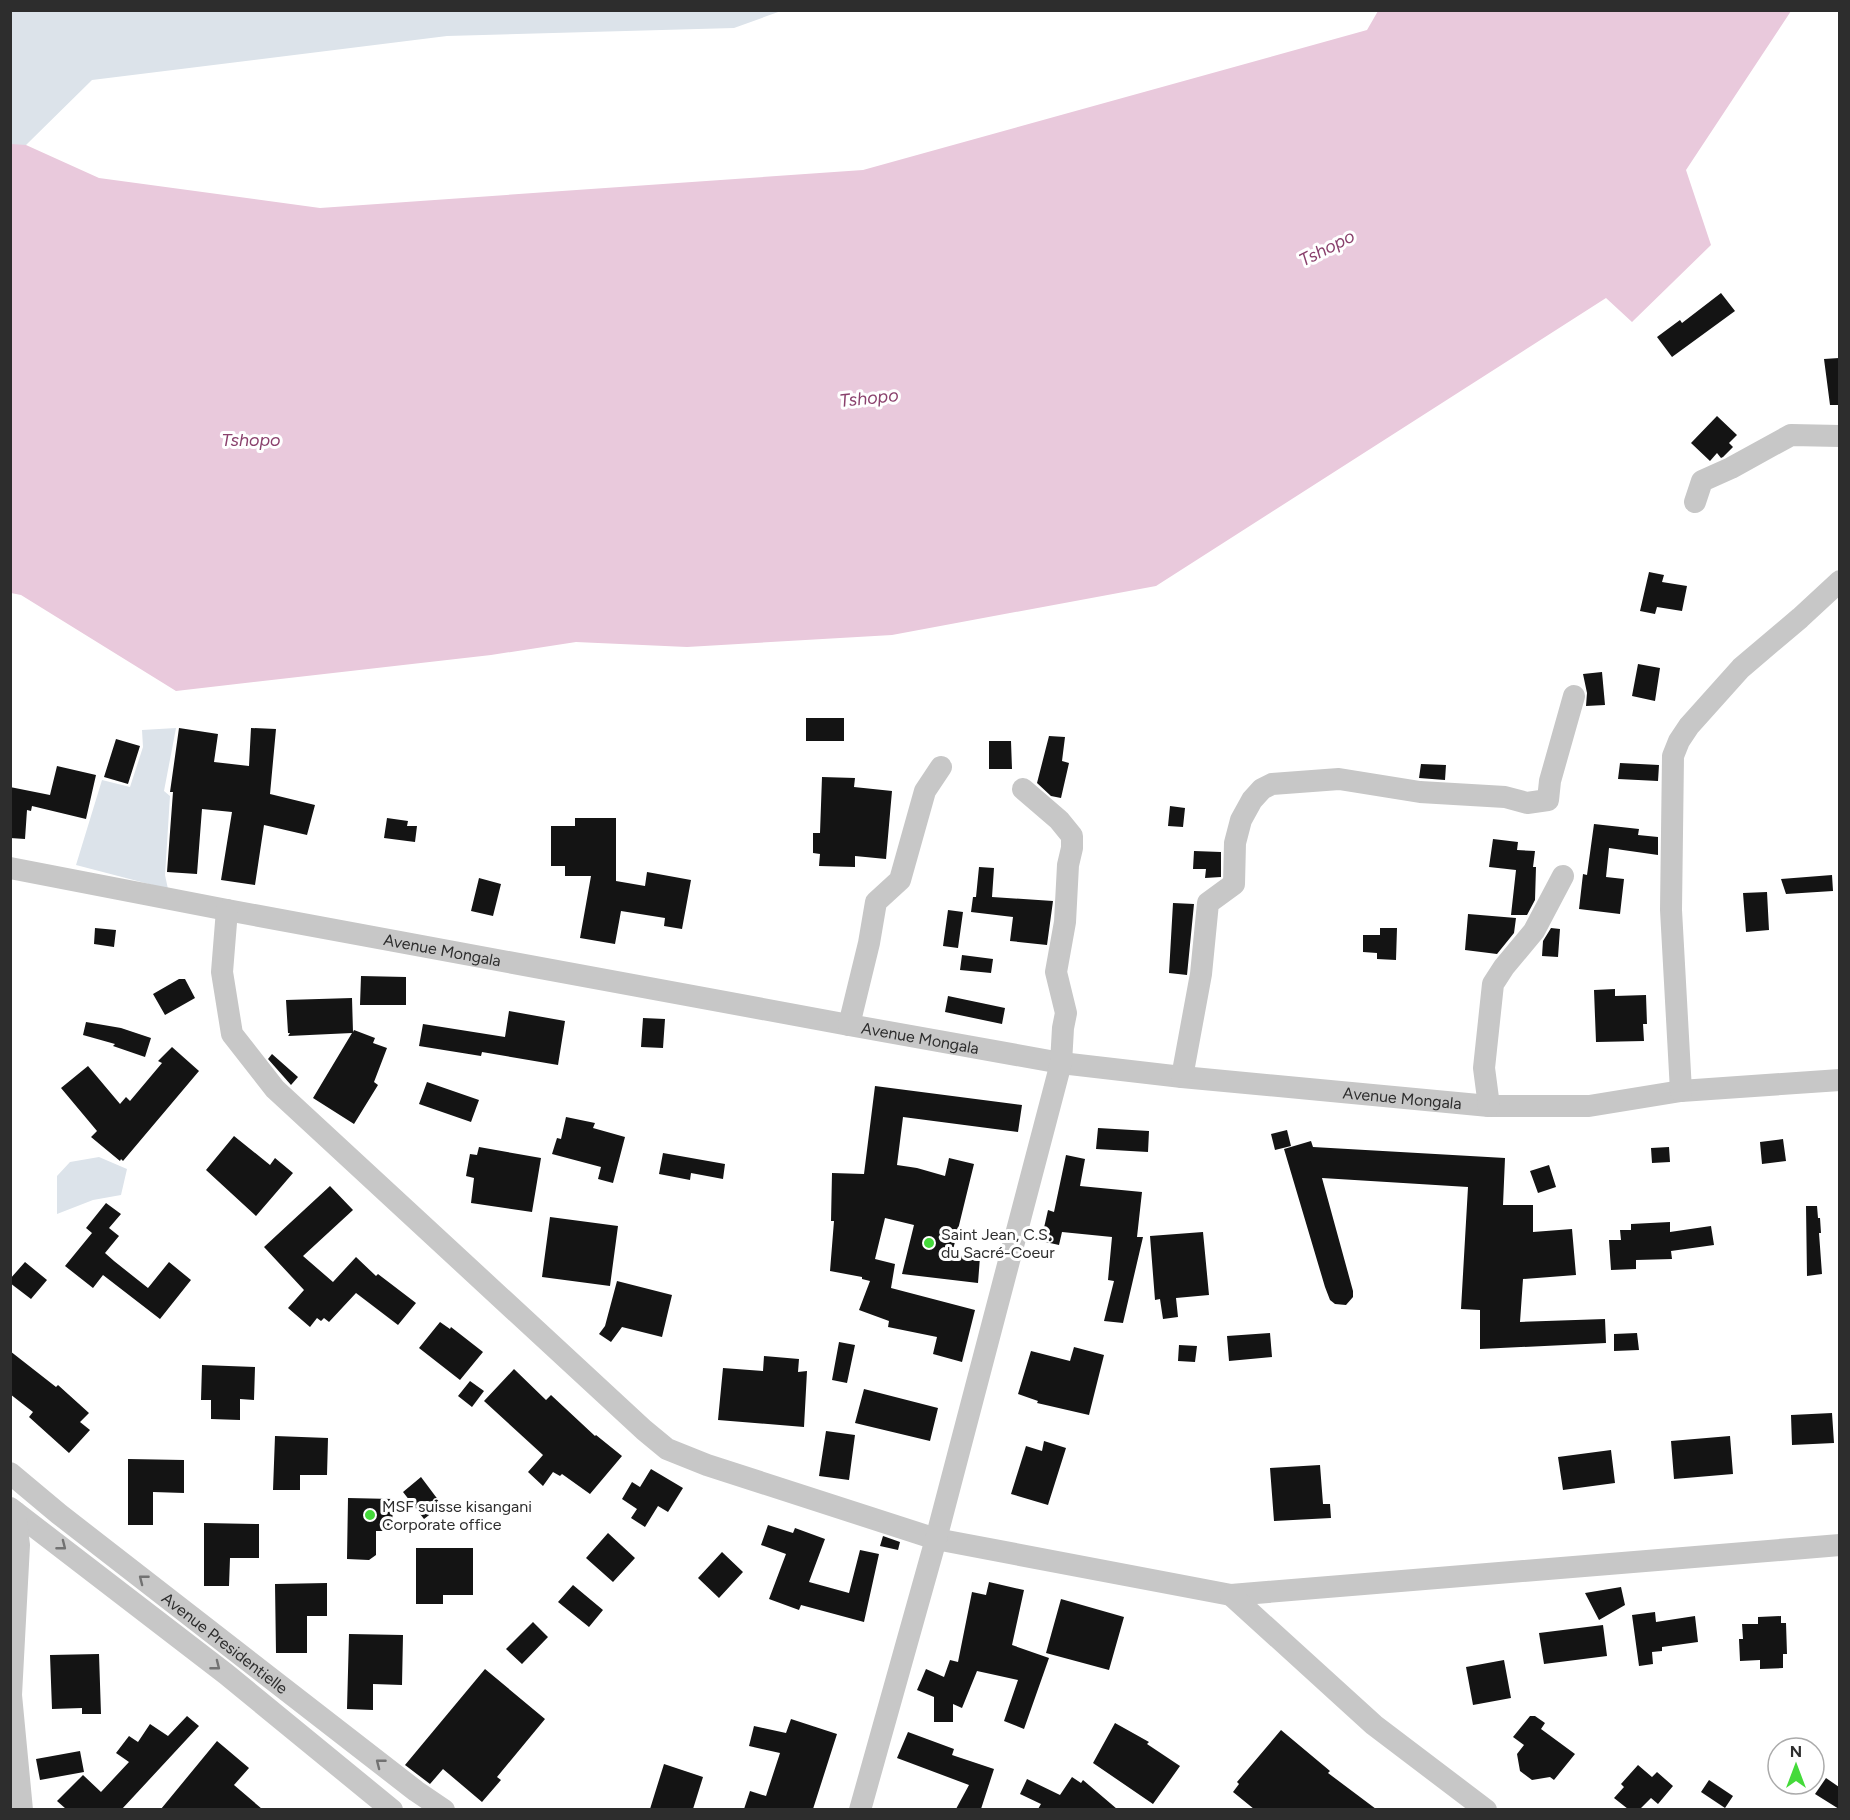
<svg xmlns="http://www.w3.org/2000/svg" width="1850" height="1820" viewBox="0 0 1850 1820" font-family="Figtree,sans-serif">
  <rect width="100%" height="100%" fill="#fff"/>
  <!-- green -->
  <path fill="#dce3ea" d="M10 11H781L734 28 447 36 92 80 26 145 11 146Z
    M176 728 164 791 170 796 165 875 168 889 76 865 102 780 130 787 143 747 142 730Z
    M99 1157 127 1169 121 1195 93 1200 57 1214V1176L70 1162Z"/>
  <!-- water -->
  <path fill="#e9c9dc" d="M1378 11H1791L1686 170 1711 245 1632 322 1606 298 1156 586 892 635 687 647 576 642 491 655 176 691 21 595 11 593V144L26 145 99 178 320 208 863 170 1367 30Z"/>
  <!-- building -->
  <path fill="#141414" d="M1721 293 1735 311 1672 357 1657 337 1680 320 1682 323Z
    M1839 358V405H1830L1824 359Z
    M1717 416 1737 435 1729 443 1733 447 1723 457 1721 458 1717 453 1710 461 1691 443Z
    M1649 572 1664 575 1662 582 1687 586 1682 611 1657 607 1655 614 1640 611Z
    M1638 664 1660 668 1655 701 1632 696Z
    M1602 672 1605 705 1586 706 1587 693 1583 674Z
    M806 718H844V741H806Z
    M179 728 218 734 214 762 249 766 251 728 276 729 270 794 315 805 307 835 264 825 255 885 221 880 232 812 202 809 197 874 167 872 173 792H170Z
    M1049 736 1065 737 1062 761 1069 763 1061 798 1051 796 1037 783Z
    M116 739 140 746 128 784 104 777Z
    M989 741H1011L1012 769H989Z
    M1620 763 1659 765 1658 781 1618 779Z
    M1421 764 1446 765 1445 780 1419 778Z
    M57 766 96 775 86 819 32 806 31 811 27 810 25 839 10 838V787L50 795Z
    M822 777 855 778 854 787 892 791 886 859 855 856V867L819 866 820 854 813 853V833H820Z
    M1170 806 1185 808 1183 827 1168 826Z
    M387 818 408 821 407 826H417L415 842 384 838Z
    M575 818H616V881L645 886 647 872 691 880 682 929 664 926 665 918 621 911 615 944 580 938 591 876H565V866H551V826H575Z
    M1594 824 1639 829 1638 835 1658 837V855L1609 848 1606 877 1624 879 1620 914 1579 909 1583 874 1587 875Z
    M1493 839 1518 842 1517 850 1535 851 1533 867H1536L1535 900 1527 915H1511L1516 870 1489 867Z
    M1194 851 1221 852V877L1205 878 1206 869H1193Z
    M979 867 994 868 992 897 1053 901 1047 945 1010 941 1013 917 971 912 973 897H976Z
    M1832 875 1833 891 1786 894 1781 879Z
    M479 878 501 884 493 916 471 911Z
    M1767 892 1769 930 1746 932 1743 893Z
    M1173 903 1194 904 1187 975 1169 973Z
    M948 910 963 912 958 948 943 946Z
    M1468 914 1516 918 1514 933 1497 954 1465 950Z
    M95 928 116 930 114 947 94 944Z
    M1380 928H1397L1396 960 1377 959V953L1363 952V935H1380Z
    M1551 928 1560 929 1558 957 1542 956 1543 941Z
    M962 955 993 959 991 973 960 970Z
    M361 976 406 977V1005H360Z
    M179 979H185L195 998 165 1015 153 994Z
    M1615 989V996L1646 995 1647 1024H1643L1644 1041 1596 1042 1594 990Z
    M948 996 1005 1008 1002 1024 945 1012Z
    M352 998 353 1032 354 1030 375 1038 373 1043 387 1048 374 1082 378 1085 354 1124 313 1098 352 1033 288 1036 290 1033H288L286 1000Z
    M509 1011 565 1021 558 1065 482 1052 481 1056 419 1046 423 1024 505 1037Z
    M643 1018 665 1019 663 1048 641 1047Z
    M86 1022 121 1028 151 1038 145 1057 113 1046 115 1044 83 1035Z
    M172 1047 199 1071 123 1161 121 1159 120 1161 91 1137 97 1131 61 1088 88 1066 120 1104 126 1097 130 1101 162 1063 158 1061Z
    M272 1054 298 1077 291 1085 268 1059Z
    M427 1082 479 1100 471 1122 419 1104Z
    M875 1086 1022 1105 1018 1132 903 1117 897 1165 917 1168 945 1176 949 1158 974 1164 952 1254 980 1257 978 1283 902 1274 914 1225 885 1218 875 1259 895 1264 891 1288 975 1310 962 1362 933 1354 937 1337 888 1327 889 1321 859 1310 870 1281 862 1279V1277L830 1271 834 1221H831L832 1173 864 1174Z
    M566 1117 595 1123 593 1128 625 1137 613 1183 598 1179 601 1167 552 1154 557 1138 561 1139Z
    M1098 1128 1149 1131 1148 1152 1096 1149Z
    M1287 1130 1291 1146 1275 1150 1271 1134Z
    M234 1136 270 1165 275 1158 293 1173 256 1216 206 1170Z
    M1783 1139 1786 1161 1762 1164 1760 1142Z
    M1311 1141 1313 1147 1505 1158 1503 1205H1533V1232L1572 1229 1576 1275 1523 1279 1520 1322 1605 1319 1606 1343 1480 1349V1310L1461 1309 1468 1187 1322 1178 1353 1291V1297L1346 1305 1335 1304 1330 1300 1325 1287 1284 1149Z
    M479 1147 541 1158 532 1212 471 1203 474 1178 466 1176 470 1154 477 1155Z
    M1669 1147 1670 1162 1652 1163 1651 1148Z
    M663 1153 725 1164 723 1179 691 1173 690 1180 659 1174Z
    M1066 1155 1085 1159 1080 1186 1142 1192 1137 1237H1143L1123 1323 1104 1321 1114 1281 1108 1280 1112 1237 1062 1232 1059 1245 1041 1241 1048 1210 1054 1212Z
    M1549 1165 1556 1187 1538 1193 1530 1171Z
    M330 1186 353 1210 303 1256 333 1282 356 1257 376 1276 378 1274 416 1303 398 1325 356 1293 329 1322 324 1318 321 1321 317 1318 310 1327 288 1308 304 1290 264 1247Z
    M106 1203 121 1214 109 1228 119 1236 105 1253 114 1261 148 1288 169 1262 191 1280 160 1319 103 1275 93 1288 65 1266 92 1233 86 1228Z
    M1806 1206H1817L1818 1218H1820L1821 1233H1819L1822 1274 1807 1276Z
    M550 1217 618 1226 610 1286 542 1277Z
    M1670 1222V1232L1711 1226 1714 1245 1671 1251 1672 1259 1636 1260V1269L1611 1270 1609 1240H1621L1620 1230H1631V1224Z
    M1203 1232 1209 1295 1176 1298 1178 1317 1163 1319 1160 1299 1155 1300 1150 1236Z
    M25 1262 47 1280 31 1299 10 1283V1279Z
    M617 1281 672 1295 662 1337 622 1327 611 1342 599 1334 605 1326Z
    M440 1322 450 1329 451 1327 483 1352 460 1380 419 1348Z
    M1270 1333 1272 1357 1229 1361 1227 1336Z
    M1637 1333 1639 1350 1614 1351V1334Z
    M839 1342 855 1345 847 1383 832 1380Z
    M1179 1345 1197 1346 1195 1362 1178 1361Z
    M1074 1347 1104 1355 1089 1415 1037 1403 1038 1401 1018 1394 1031 1351 1070 1361Z
    M10 1351 56 1387 58 1385 89 1413 80 1422 90 1430 69 1453 29 1417 33 1412 10 1394Z
    M764 1356 799 1359 798 1372 807 1371 804 1427 718 1420 723 1368 763 1371Z
    M202 1365 255 1367 254 1400 240 1399V1420L211 1419V1400H201Z
    M514 1369 546 1400 551 1395 595 1436 596 1435 622 1456 590 1494 562 1474 560 1476 553 1472 543 1486 528 1472 543 1455 484 1401Z
    M470 1381 484 1391 472 1407 458 1396Z
    M864 1389 938 1408 930 1441 855 1423Z
    M1832 1413 1834 1443 1792 1445 1791 1415Z
    M826 1431 855 1435 849 1480 819 1476Z
    M275 1436 328 1438 327 1475H300V1490H273Z
    M1730 1436 1733 1474 1674 1479 1671 1441Z
    M1044 1441 1066 1448 1048 1505 1011 1494 1026 1446 1042 1451Z
    M1611 1450 1615 1483 1563 1490 1558 1457Z
    M128 1459 184 1460V1493L153 1492V1525H128Z
    M1320 1465 1323 1504H1330L1331 1518 1274 1521 1270 1468Z
    M651 1469 683 1488 668 1512 658 1506 645 1527 631 1518 637 1509 622 1499 632 1482 640 1487Z
    M421 1477 442 1505 424 1519 403 1492Z
    M348 1498 393 1499 392 1531H376V1555L369 1560 347 1559Z
    M204 1523 259 1524V1558H230L229 1586H204Z
    M768 1525 793 1533 795 1528 825 1539 809 1582 849 1593 860 1550 879 1554 864 1622 801 1605 799 1610 769 1599 786 1554 761 1545Z
    M608 1533 635 1558 613 1582 586 1558Z
    M883 1536 900 1542 898 1550 880 1546Z
    M416 1548H473V1595H443V1604H416Z
    M722 1552 743 1572 719 1598 698 1578Z
    M989 1582 1024 1590 1012 1645 1049 1658 1024 1729 1004 1721 1018 1680 977 1671 962 1708 953 1704V1722H934V1697L917 1690 926 1669 944 1677 950 1660 958 1662 972 1592 986 1595Z
    M327 1583V1616H307V1653H276L275 1584Z
    M573 1585 603 1610 589 1627 558 1602Z
    M1621 1587 1625 1605 1599 1620 1585 1593Z
    M1061 1599 1124 1617 1109 1670 1046 1653Z
    M1655 1612 1656 1622 1695 1616 1698 1642 1662 1647V1651L1652 1652 1653 1664 1639 1666 1632 1615Z
    M1781 1616V1623H1786L1787 1654H1783V1668L1760 1669V1660L1740 1661 1739 1639H1743L1742 1624H1758V1617Z
    M533 1622 548 1637 522 1664 506 1649Z
    M1603 1625 1607 1656 1544 1664 1539 1633Z
    M349 1634 403 1635 402 1685 373 1684V1710L347 1709Z
    M99 1654 101 1714H82V1708L52 1709 50 1655Z
    M1504 1660 1511 1698 1473 1705 1466 1667Z
    M485 1669 545 1719 497 1777 501 1780 482 1802 443 1769 430 1784 405 1765Z
    M187 1716 199 1726 122 1809H66L57 1801 83 1775 101 1792 129 1762 116 1753 129 1736 138 1742 150 1724 168 1736Z
    M1530 1716H1535L1545 1723 1541 1729 1575 1754 1554 1780 1550 1777 1532 1780 1520 1771 1517 1754 1524 1745 1513 1737Z
    M791 1719 837 1734 813 1809H744L750 1791 766 1796 780 1753 749 1746 754 1726 786 1733Z
    M1115 1723 1149 1742 1147 1744 1180 1766 1153 1804 1093 1763Z
    M1281 1730 1330 1771 1328 1773 1376 1809H1254L1233 1792 1239 1784 1237 1782Z
    M908 1732 954 1749 952 1755 994 1769 981 1809H956L969 1785 897 1758Z
    M217 1741 249 1768 234 1785 262 1809H161Z
    M80 1751 84 1772 40 1780 36 1759Z
    M664 1764 703 1777 693 1809H650Z
    M1638 1765 1652 1777 1657 1772 1673 1786 1658 1804 1651 1798 1640 1809H1628L1614 1798 1624 1787 1621 1784Z
    M1072 1777 1081 1783 1083 1780 1117 1809H1038L1041 1804 1020 1794 1027 1779 1060 1795Z
    M1826 1778 1839 1787V1809L1815 1794Z
    M1709 1780 1733 1796 1725 1808 1701 1792Z"/>
  <g fill="none" stroke-linecap="round" stroke-linejoin="round">
    <!-- minor -->
    <g stroke="#c7c7c7" stroke-width="22">
      <path d="M1695 502 1702 481 1731 468 1791 435 1840 436"/>
      <path id="s1" d="M10 868 227 910 849 1025 1061 1063 1182 1077 1489 1106H1589L1681 1091 1840 1080"/>
      <path d="M227 910 222 972 232 1034 275 1089 644 1430 667 1449 707 1465 936 1539 1231 1595 1840 1545"/>
      <path d="M849 1025 869 943 876 902 900 880 925 791 941 767"/>
      <path d="M1182 1077 1201 974 1208 903 1234 884 1235 843 1241 820 1252 800 1262 789 1272 784 1339 779 1420 792 1505 797 1527 803 1548 800 1550 781 1574 696"/>
      <path d="M1681 1091 1671 910 1673 756 1679 741 1689 726 1741 668 1800 618 1840 581"/>
      <path d="M1489 1106 1484 1068 1493 984 1504 967 1534 931 1563 876"/>
      <path id="s2" d="M10 1473 59 1514 416 1791 444 1810"/>
      <path d="M10 1508 226 1674 392 1810"/>
      <path d="M15 1512 19 1545 11 1695 22 1810"/>
      <path d="M1231 1595 1374 1725 1486 1810"/>
      <path d="M860 1810 936 1539 1061 1063 1063 1028 1066 1013 1056 972 1065 922 1068 865 1072 848V836L1059 820 1023 789"/>
    </g>
  </g>
  <!-- one-way arrows -->
  <defs><path id="oneway-chevron" d="M-2-3.5L2.5 0L-2 3.5" fill="none" stroke-width="1.6" stroke-linecap="round" stroke-linejoin="round" transform="scale(1.5)"/></defs>
  <g stroke="#727272">
    <use href="#oneway-chevron" transform="translate(62 1546) rotate(38)"/>
    <use href="#oneway-chevron" transform="translate(143 1579) rotate(-142)"/>
    <use href="#oneway-chevron" transform="translate(216 1666) rotate(38)"/>
    <use href="#oneway-chevron" transform="translate(380 1763) rotate(-142)"/>
  </g>
  <!-- markers -->
  <g fill="#44da3a" stroke="#fff" stroke-width="2">
    <circle cx="929" cy="1243" r="6"/>
    <circle cx="370" cy="1515" r="6"/>
  </g>
  <g text-anchor="middle" dominant-baseline="central" stroke-width="6" stroke-linejoin="round" paint-order="stroke">
    <!-- street labels -->
    <g font-size="16" fill="#2d2d2d" stroke="#fff">
      <text stroke="none"><textPath href="#s1" startOffset="440">Avenue Mongala</textPath></text>
      <text stroke="none"><textPath href="#s1" startOffset="926">Avenue Mongala</textPath></text>
      <text stroke="none"><textPath href="#s1" startOffset="1412">Avenue Mongala</textPath></text>
      <text stroke="none"><textPath href="#s2" startOffset="274">Avenue Presidentielle</textPath></text>
    </g>
    <!-- poi labels -->
    <g font-size="16" fill="#2d2d2d" stroke="#fff" text-anchor="start">
      <text x="941" y="1234">Saint Jean, C.S.<tspan x="941" dy="18">du Sacré-Coeur</tspan></text>
      <text x="382" y="1506">MSF suisse kisangani<tspan x="382" dy="18">Corporate office</tspan></text>
    </g>
    <!-- water labels -->
    <g font-size="18" font-style="italic" fill="#8a416d" stroke="#fff">
      <text transform="translate(1327 248) rotate(-27)">Tshopo</text>
      <text transform="translate(869 398) rotate(-6)">Tshopo</text>
      <text x="251" y="440">Tshopo</text>
    </g>
  </g>
  <!-- border -->
  <rect width="1850" height="1820" fill="none" stroke="#2d2d2d" stroke-width="24"/>
  <!-- north arrow -->
  <g transform="translate(1796 1766)"><circle r="28" fill="#ffffff" stroke="#ababab" stroke-width="1.5"/>
  <path d="M0-4.5L10 22L0 15L-10 22Z" fill="#44da3a"/>
  <text y="-9" font-size="16" font-weight="bold" text-anchor="middle" fill="#2d2d2d">N</text>
  </g>
</svg>
